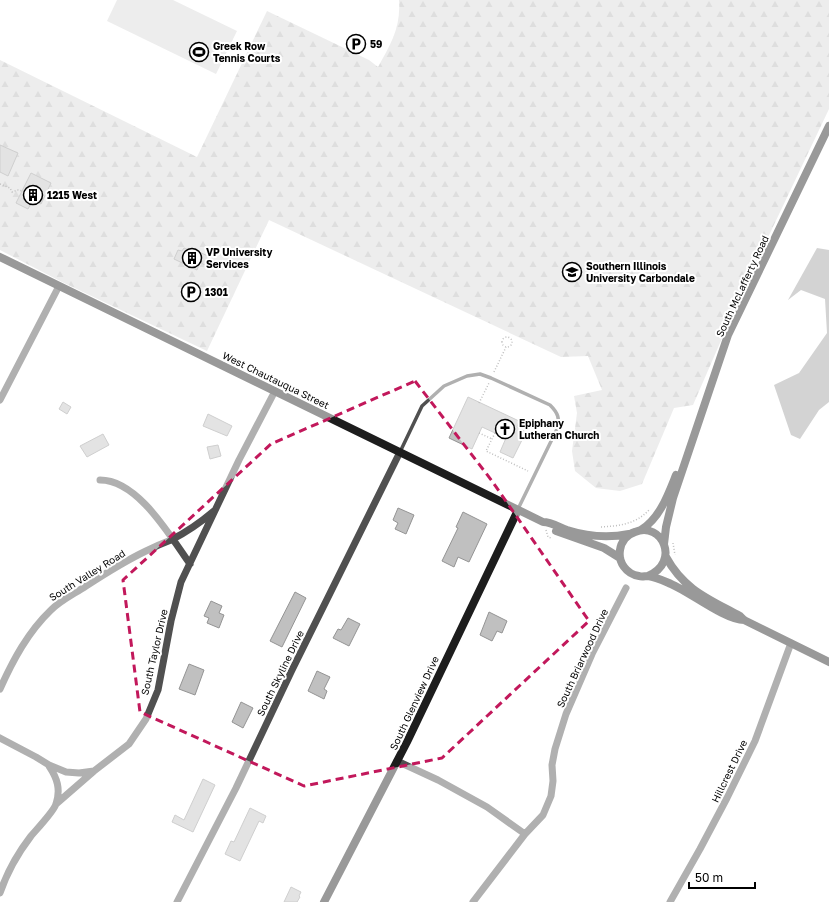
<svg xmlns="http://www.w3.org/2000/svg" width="829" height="902" viewBox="0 0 829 902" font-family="'Golos Text',sans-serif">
  <defs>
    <pattern id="forest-firs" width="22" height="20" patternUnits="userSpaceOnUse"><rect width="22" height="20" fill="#d7d7d7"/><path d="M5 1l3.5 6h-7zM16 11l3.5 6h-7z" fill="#b7b7b7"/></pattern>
  </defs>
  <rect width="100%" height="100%" fill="#fff"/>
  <!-- forest -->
  <path fill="url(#forest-firs)" d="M399 0H829V109L743 290 693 405 674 408 642 484 620 491 596 488 575 471 572 451 577 413 574 396 602 390 588 356 561 357 269 220 207 351 62 282 0 250V60L197 157 267 11 369 60 378 67C391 44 401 27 399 0Z"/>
  <!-- pitch -->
  <path fill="#d7d7d7" d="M117 0H173L237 31 216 74 107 21Z"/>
  <!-- water -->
  <path fill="#9e9e9e" d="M817 248 829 250V402L819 410 800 439 791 435 774 385 799 373 827 333 825 299 801 290 788 300Z"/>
  <!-- building -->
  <path fill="#c0c0c0" stroke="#949494" d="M0 145 18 153 8 176 0 172Z
    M31 173 51 183 41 204 33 200 28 209 16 203Z
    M184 248 196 253 197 251 210 257 206 266 200 262 197 270 174 259 178 250 182 251Z
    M468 397 519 421 517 427 526 432 513 458 500 452 506 438 482 427 472 449 449 438Z
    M63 402 71 407 67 414 59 409Z
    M208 414 232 426 227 436 203 426Z
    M103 434 109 445 87 457 80 446Z
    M218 445 221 456 210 459 207 447Z
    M398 508 414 515 406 534 395 529 398 523 393 520Z
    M463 512 487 524 469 562 458 557 454 567 442 561 458 528 456 527Z
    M295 592 306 598 282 647 270 641Z
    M211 601 222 606 219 613 224 615 219 628 207 623 209 618 204 616Z
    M489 612 507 621 502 633 497 631 492 641 480 635Z
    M348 618 360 624 349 646 333 638 338 629 341 630Z
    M189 664 204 670 195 695 179 689Z
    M317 671 330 677 324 689 327 691 324 699 308 691Z
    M241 702 253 708 243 728 232 722Z
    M203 779 215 785 193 832 172 822 175 815 184 820Z
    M250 808 266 816 263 823 259 821 240 861 225 854 231 841 234 842Z
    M291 887 301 892 299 896 300 897 297 902H284Z"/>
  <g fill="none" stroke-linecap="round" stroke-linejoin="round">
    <!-- path -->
    <path stroke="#727272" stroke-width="1.5" stroke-dasharray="1 2" stroke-linecap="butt" d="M0 184 10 188 12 192 18 190 22 191
      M502 342a5 5 0 1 1 10 0a5 5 0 1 1-10 0Z
      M494 372 506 347
      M479 403 489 383
      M479 433 492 439
      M495 433 486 451 528 471
      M601 527C619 526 636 524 649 510
      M546 530 548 537 551 538
      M673 543 675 555"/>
    <!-- lane -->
    <path stroke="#505050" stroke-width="3.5" d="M400 452 422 406 444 386 467 376 480 374 491 378 550 405C558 413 560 418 557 429L518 509"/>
    <!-- street -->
    <path stroke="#505050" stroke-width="7" d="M0 400 59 286
      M100 480C138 480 170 536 190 564
      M0 689C13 660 28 632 51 610 61 600 74 594 86 586 106 573 125 561 146 551 154 547 163 543 171 540 187 532 201 522 214 511
      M0 738 36 757 49 765 66 772 79 773 94 771 129 744 146 719 158 690 171 621 181 582 239 460 275 391
      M397 761 438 780 487 807 525 834
      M56 804 94 771
      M0 893C7 872 18 853 31 836 37 829 54 811 56 804 61 789 57 778 49 766
      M177 902 236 788 292 670 400 452
      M473 902 525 834 543 815 551 796 553 781 552 765 555 749 566 714 592 654 626 588
      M670 902 700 849 727 798 755 741 791 643"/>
    <!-- secondary -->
    <path stroke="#1d1d1d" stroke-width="8" d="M0 257 543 522C551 522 559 527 567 530 586 536 609 538 629 534
      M641 530C660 518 668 495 676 475
      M556 531 604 548 620 558
      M664 544 666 527 673 498 728 335 829 126
      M666 557C684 590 709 599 740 616L744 620 829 662
      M648 576C681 562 662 521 635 532 627 534 621 542 620 550 618 562 626 574 639 576 642 577 645 576 648 576 656 577 664 581 671 584 690 592 725 620 744 620
      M324 902 407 742 518 510"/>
  </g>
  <!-- marked area -->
  <path d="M0 0H829V902H0ZM415 381 492 481 589 621 442 758 304 786 140 712 123 580 271 444Z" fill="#fff" fill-opacity=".55" fill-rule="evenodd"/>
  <path fill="none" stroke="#c2185b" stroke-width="3" stroke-dasharray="8 5" stroke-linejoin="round" d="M415 381 492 481 589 621 442 758 304 786 140 712 123 580 271 444Z"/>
  <!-- icons -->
  <defs>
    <symbol id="parking-ring" viewBox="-11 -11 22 22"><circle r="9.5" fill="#fff" stroke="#000" stroke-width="1.5"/><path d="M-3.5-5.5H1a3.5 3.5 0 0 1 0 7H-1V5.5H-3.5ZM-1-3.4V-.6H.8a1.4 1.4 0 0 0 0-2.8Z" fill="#000"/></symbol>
    <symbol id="stadium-ring" viewBox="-11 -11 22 22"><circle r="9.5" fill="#fff" stroke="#000" stroke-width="1.5"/><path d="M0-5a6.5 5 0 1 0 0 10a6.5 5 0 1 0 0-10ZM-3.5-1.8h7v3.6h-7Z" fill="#000"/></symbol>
    <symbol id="building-ring" viewBox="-11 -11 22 22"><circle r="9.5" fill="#fff" stroke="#000" stroke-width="1.5"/><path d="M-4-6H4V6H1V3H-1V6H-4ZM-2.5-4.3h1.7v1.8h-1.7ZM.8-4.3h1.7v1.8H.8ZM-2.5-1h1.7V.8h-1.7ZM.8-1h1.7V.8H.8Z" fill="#000"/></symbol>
    <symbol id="university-ring" viewBox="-11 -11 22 22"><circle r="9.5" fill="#fff" stroke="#000" stroke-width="1.5"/><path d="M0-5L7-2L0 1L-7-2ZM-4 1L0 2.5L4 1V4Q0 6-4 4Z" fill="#000"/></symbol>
    <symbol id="church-ring" viewBox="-11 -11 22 22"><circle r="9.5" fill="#fff" stroke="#000" stroke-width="1.5"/><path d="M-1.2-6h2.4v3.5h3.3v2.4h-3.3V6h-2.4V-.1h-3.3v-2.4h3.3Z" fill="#000"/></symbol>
  </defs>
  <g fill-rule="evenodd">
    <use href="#parking-ring" x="345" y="33" width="22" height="22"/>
    <use href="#stadium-ring" x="188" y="41" width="22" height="22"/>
    <use href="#building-ring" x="22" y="184" width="22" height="22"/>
    <use href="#building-ring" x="181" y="247" width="22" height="22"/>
    <use href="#university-ring" x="561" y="261" width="22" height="22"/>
    <use href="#parking-ring" x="180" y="281" width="22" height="22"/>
    <use href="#church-ring" x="494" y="418" width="22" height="22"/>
  </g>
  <g text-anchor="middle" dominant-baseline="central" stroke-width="4" stroke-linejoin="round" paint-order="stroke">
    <!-- poi labels -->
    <g font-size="10" font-weight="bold" fill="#000" stroke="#fff" text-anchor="start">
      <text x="370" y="44">59</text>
      <text x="213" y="46">Greek Row<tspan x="213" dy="12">Tennis Courts</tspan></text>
      <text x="47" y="195">1215 West</text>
      <text x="206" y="252">VP University<tspan x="206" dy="12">Services</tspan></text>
      <text x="586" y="266">Southern Illinois<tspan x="586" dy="12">University Carbondale</tspan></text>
      <text x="205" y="292">1301</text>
      <text x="519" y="423">Epiphany<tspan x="519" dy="12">Lutheran Church</tspan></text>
    </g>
    <!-- street labels -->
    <g font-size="10" fill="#000" stroke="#fff">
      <text transform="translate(742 286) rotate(-65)">South McLafferty Road</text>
      <text transform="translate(276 380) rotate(26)">West Chautauqua Street</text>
      <text transform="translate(87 575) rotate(-32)">South Valley Road</text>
      <text transform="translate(154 652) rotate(-77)">South Taylor Drive</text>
      <text transform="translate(582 658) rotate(-65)">South Briarwood Drive</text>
      <text transform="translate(280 673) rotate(-64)">South Skyline Drive</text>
      <text transform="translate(414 703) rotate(-65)">South Glenview Drive</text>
      <text transform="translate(729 771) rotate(-64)">Hillcrest Drive</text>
    </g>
  </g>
  <!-- scale -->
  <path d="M689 882v6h66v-6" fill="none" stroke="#000000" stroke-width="2"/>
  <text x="695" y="882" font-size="12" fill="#000000" stroke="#ffffff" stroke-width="3" paint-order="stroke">50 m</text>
</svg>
